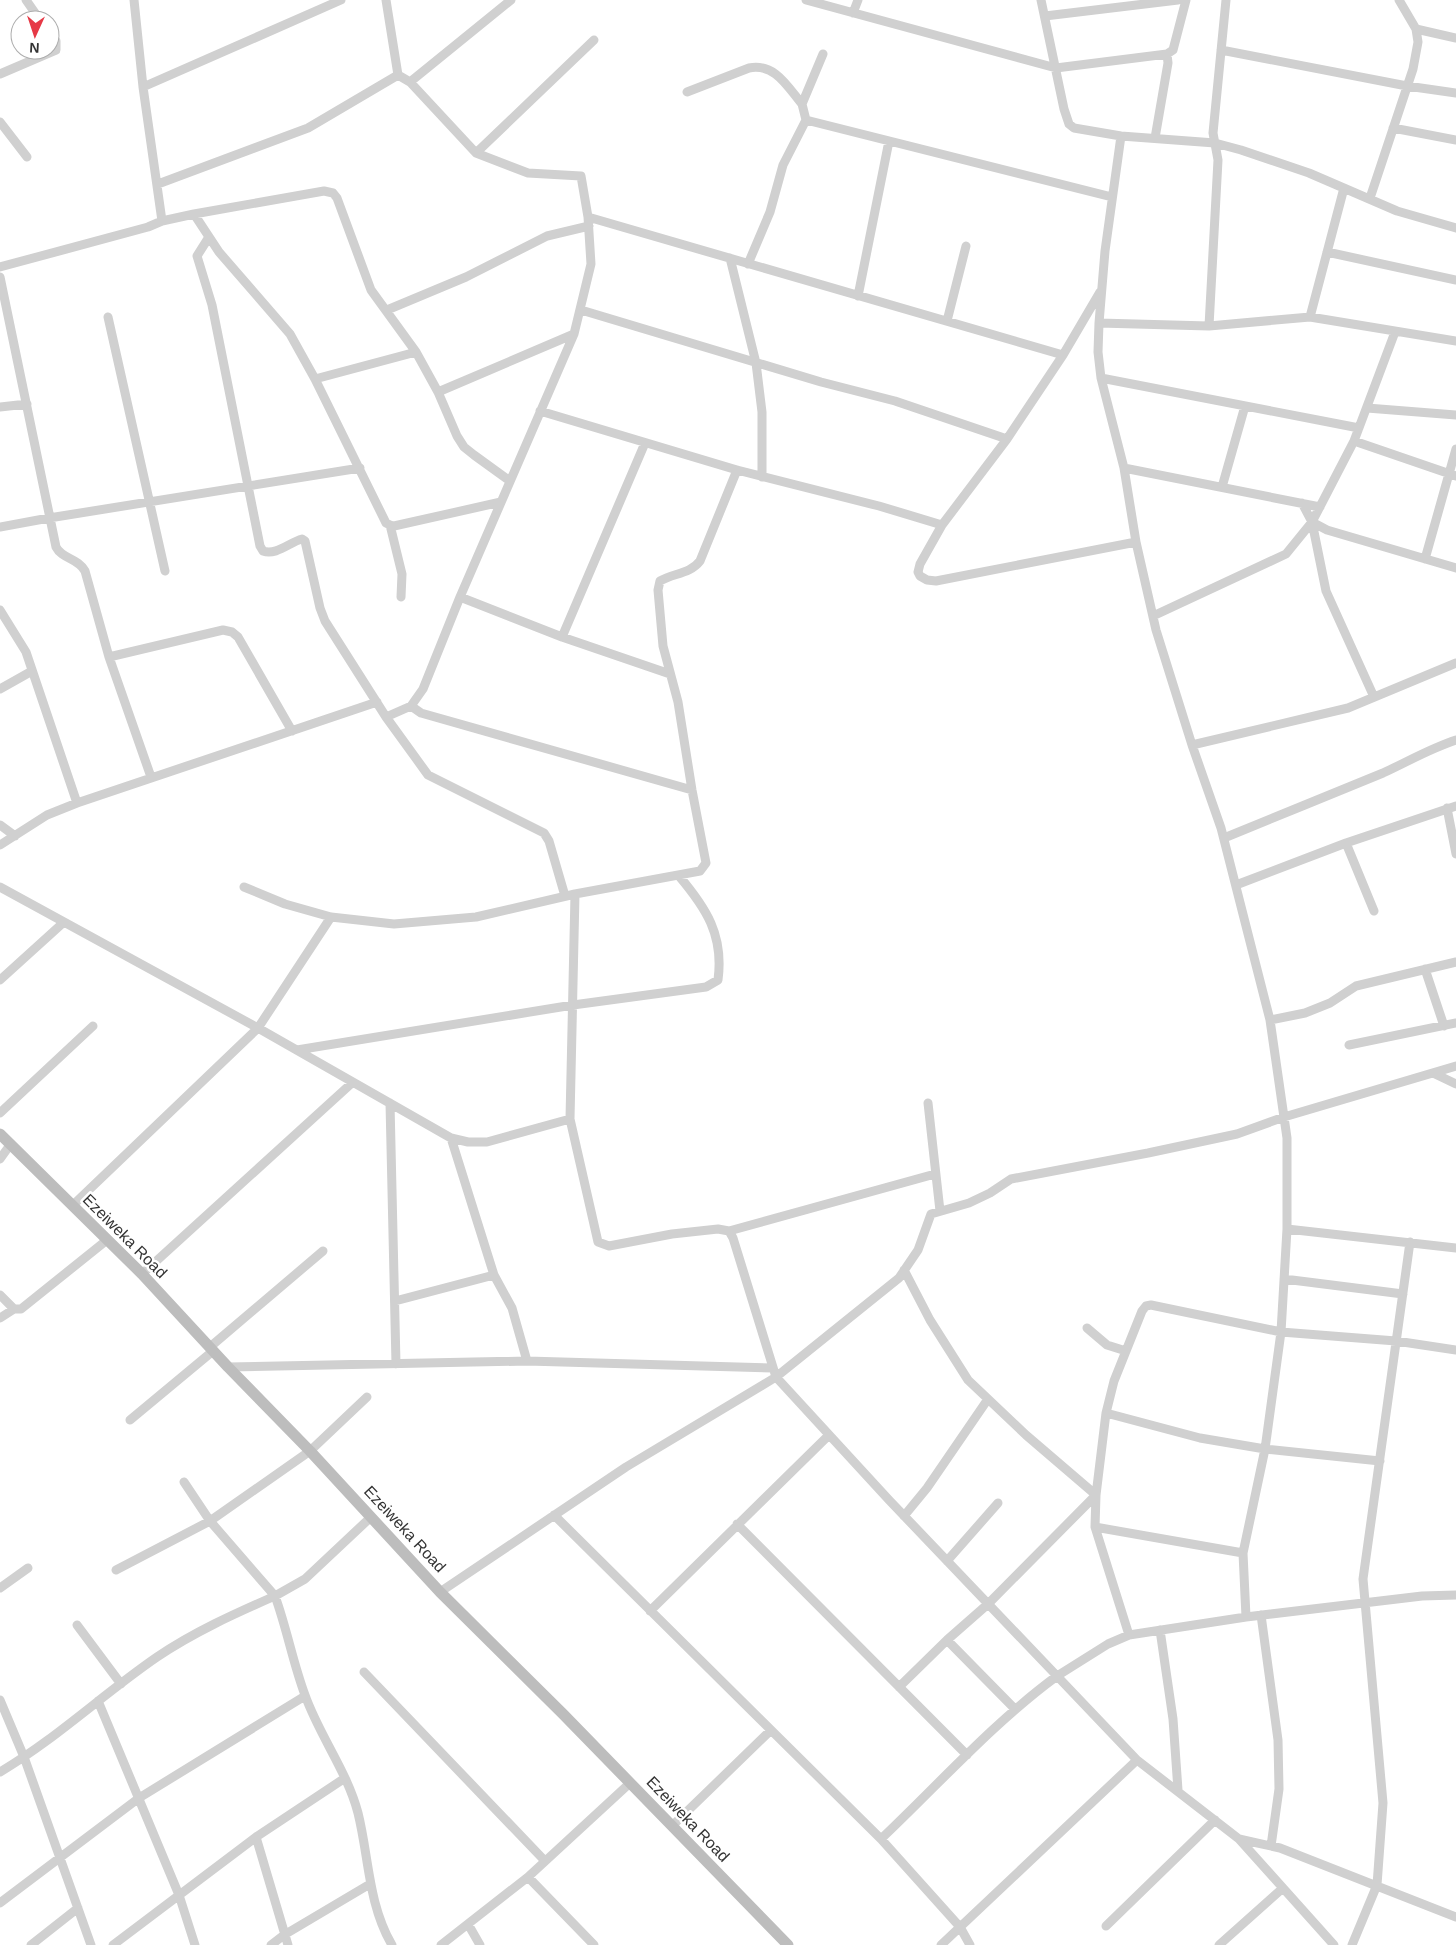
<svg xmlns="http://www.w3.org/2000/svg" width="1456" height="1945" viewBox="0 0 1456 1945" font-family="Helvetica,sans-serif">
  <rect width="100%" height="100%" fill="#fff"/>
  <g fill="none" stroke-linecap="round" stroke-linejoin="round">
    <!-- minor -->
    <path stroke="#d0d0d0" stroke-width="9" d="M26 0 40 20
      M134 0 143 87 162 221
      M386 0 398 75
      M806 0 1056 68 1167 54 1173 50 1186 0
      M1041 0 1064 109 1069 124 1074 128 1121 136 1215 143 1241 150 1309 173 1397 211 1456 228
      M853 13 858 0
      M1045 16 1178 0
      M1416 29 1456 38
      M1221 50 1407 86 1456 93
      M823 54 802 104 806 120 1112 197
      M0 74 56 50V41L50 33
      M410 82 511 0
      M143 87 341 0
      M687 92 749 68C775 63 787 86 802 104
      M0 122 27 157
      M1393 128 1456 140
      M1155 138 1168 63 1167 54
      M476 153 594 40
      M158 184 308 128 398 75
      M1370 198 1413 69 1418 42 1416 29 1399 0
      M194 214 219 252 290 334 315 379 386 523 390 525 402 574 401 597
      M588 217 1063 355
      M209 237 197 256 212 305 260 546 263 551C276 556 290 542 302 539L305 541 320 608 325 621 386 717 428 775 544 833 549 841 565 896
      M1327 252 1456 280
      M730 258 756 363 762 412V477
      M748 264 770 212 783 165 806 120
      M0 267 148 227 162 221 194 214 324 191 333 193 337 198 371 290 416 352 438 392 457 436 464 447 474 455 510 481
      M0 277 56 547C62 559 78 558 85 571L109 657 151 777
      M1100 292 1063 355 1007 439 942 525 920 564 918 572 920 576 927 580 936 581 1136 542
      M858 296 889 141
      M387 310 466 277 547 236 589 226
      M581 310 821 382 895 401 1007 439
      M108 317 165 571
      M1310 317 1344 188
      M947 321 966 246
      M1099 323 1209 326 1310 317 1456 341
      M1209 326 1218 160 1213 133 1226 0
      M1101 378 1359 428
      M315 379 416 352
      M438 392 574 334
      M0 407 27 404
      M1367 408 1456 415
      M540 411 737 470 879 506 942 525
      M1354 441 1456 476
      M1124 468 1320 507
      M1222 487 1245 406
      M1302 503 1312 522 1326 591 1374 697
      M1312 522 1327 530 1456 568
      M390 525 394 526 501 502
      M0 527 49 518 360 468
      M1425 559 1456 449
      M460 597 562 637 670 674
      M0 610 26 652 77 803
      M1153 616 1286 554 1312 522 1354 441 1395 332
      M562 637 645 443
      M109 657 223 630 232 632 238 637 292 731
      M0 689 32 671
      M411 706 421 713 692 790
      M386 717 411 706 423 689 460 597 574 334 591 264 588 217 581 176 528 173 476 153 410 82 398 75
      M1192 745 1348 708 1456 663
      M1447 808 1456 854
      M0 825 15 836
      M1224 838C1277 816 1330 795 1383 773 1407 762 1431 748 1456 740
      M1346 843 1374 911
      M0 845 47 815 77 803 377 702
      M1236 885 1346 843 1456 806
      M0 887 258 1028 451 1138 468 1142H487L570 1119
      M244 887 285 904 331 917 394 924 476 917 575 894 700 871 706 863 692 790 678 702 663 646 658 590 660 581C674 573 690 574 700 561L737 470
      M575 894 570 1119 598 1242 609 1246 672 1234 718 1229 729 1231 935 1174
      M1425 969 1444 1026
      M0 980 64 922
      M1270 1020 1305 1013 1330 1003 1356 986 1456 962
      M1349 1045 1456 1023
      M297 1050 573 1005 706 987 718 980C724 935 706 908 679 876
      M1433 1073 1456 1084
      M390 1103 396 1364
      M928 1103 940 1211
      M0 1113 93 1026
      M451 1138 494 1275 512 1308 527 1361
      M0 1159 10 1145
      M72 1206 258 1028 331 917
      M1287 1229 1456 1248
      M729 1231 733 1238 776 1377 899 1278 918 1250 931 1214 969 1203 990 1193 1011 1179 1148 1153 1237 1134 1284 1117 1456 1066
      M142 1274 353 1082
      M1284 1279 1403 1294
      M0 1295 14 1309H21L107 1240
      M395 1301 494 1275
      M0 1318 14 1309
      M1087 1328 1107 1345 1126 1351
      M210 1347 323 1251
      M228 1367 527 1361 773 1368
      M1106 1413 1114 1381 1142 1311 1146 1306 1151 1305 1281 1332 1396 1341 1456 1350
      M130 1420 213 1351
      M554 1515 881 1839
      M904 1516 927 1488 988 1399
      M371 1517 305 1579 275 1596C287 1629 293 1663 305 1695 319 1735 347 1771 358 1813 369 1857 368 1904 392 1945
      M737 1524 967 1755
      M1095 1527 1243 1553
      M947 1561 998 1503
      M116 1570 210 1521 310 1451 367 1397
      M0 1588 28 1568
      M440 1592 626 1467 776 1377 889 1500 1057 1676C993 1723 939 1784 881 1839L960 1927 970 1945
      M650 1611 829 1435
      M1261 1615 1278 1740 1279 1789 1271 1846
      M1246 1617 1422 1596 1456 1595
      M77 1625 121 1684
      M1160 1630 1173 1719 1178 1790
      M1129 1635 1095 1527 1096 1495 1106 1413 1200 1438 1265 1449 1380 1461
      M947 1640 1015 1709
      M364 1672 545 1861
      M899 1687 947 1640 988 1604 1096 1495 1026 1435 968 1380 930 1320 904 1270
      M0 1700 24 1757 91 1945
      M98 1701 179 1895 195 1945
      M1137 1760 1239 1839 1280 1848 1456 1917
      M0 1772C56 1739 103 1694 157 1657 194 1632 234 1614 275 1596L210 1521 184 1482
      M672 1826 770 1731
      M256 1837 288 1945
      M1239 1839 1334 1945
      M528 1877 594 1945
      M0 1903 139 1798 305 1696
      M468 1924 480 1945
      M1106 1926 1215 1820
      M31 1945 78 1908
      M113 1945 256 1837 345 1778
      M271 1945 284 1935 370 1884
      M441 1945 528 1877 630 1783
      M941 1945 1137 1760 1057 1676 1108 1644 1129 1635 1246 1617 1243 1553 1265 1449 1281 1332 1287 1229V1138L1270 1020 1221 828 1192 745 1156 630 1136 542 1124 468 1101 378 1098 352 1099 323 1105 251 1121 136
      M1219 1945 1283 1888
      M1352 1945 1377 1885 1383 1803 1363 1579 1410 1242"/>
    <!-- secondary -->
    <path stroke="#bdbdbd" stroke-width="11" d="M0 1134 142 1274 228 1367 310 1451 440 1592 563 1714 788 1945"/>
  </g>
  <g text-anchor="middle" dominant-baseline="central" stroke-width="5" stroke-linejoin="round" paint-order="stroke">
    <!-- street labels -->
    <g font-size="16" fill="#333" stroke="#fff">
      <text transform="translate(125 1236) rotate(45)">Ezeiweka Road</text>
      <text transform="translate(405 1529) rotate(47)">Ezeiweka Road</text>
      <text transform="translate(688 1819) rotate(46)">Ezeiweka Road</text>
    </g>
  </g>
  <!-- north arrow -->
  <g transform="translate(35 35) rotate(183)"><circle r="24" fill="#ffffff" stroke="#adadad"/>
  <path d="M0-4L9 19L0 12L-9 19Z" fill="#e63946"/>
  <text y="-8" font-size="14" font-weight="bold" text-anchor="middle" fill="#333333">N</text>
  </g>
</svg>
